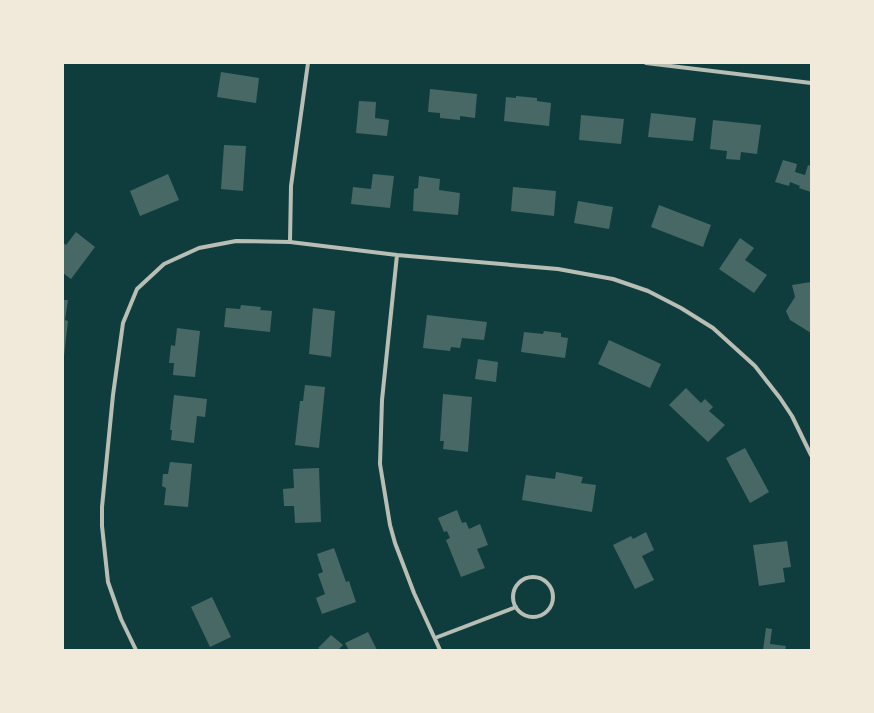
<svg xmlns="http://www.w3.org/2000/svg" width="874" height="713" viewBox="0 0 874 713" font-family="'DejaVu Sans',sans-serif">
  <rect width="100%" height="100%" fill="#0f3d3e"/>
  <!-- building -->
  <path fill="#486865" d="M221 72 259 78 256 103 217 97Z
    M430 89 477 94 475 118 460 116V120L440 118V113L428 112Z
    M516 96 537 98V101L551 103 549 126 504 121 506 97 516 98Z
    M359 101 376 102 375 118 389 120 387 136 356 133Z
    M651 113 696 118 693 141 648 137Z
    M581 115 624 119 621 144 579 140Z
    M713 120 761 125 757 154 741 152 740 160 726 159 727 151 710 149Z
    M224 145 246 146 243 191 221 189Z
    M783 160 797 164 795 172 805 175 808 165 811 166V192L799 188 800 186 790 182 789 186 775 182Z
    M168 174 179 200 140 216 130 191Z
    M373 174 394 176 390 208 351 204 353 187 371 189Z
    M419 176 440 179 439 190 460 193 458 215 413 211 414 189 418 188Z
    M513 187 556 191 554 216 511 211Z
    M578 201 613 207 609 229 574 223Z
    M659 205 711 225 703 247 651 227Z
    M76 232 95 247 71 279 63 273V243L66 245Z
    M740 238 754 248 745 260 767 275 754 293 719 269Z
    M811 282V333L790 320 786 311 795 297 792 285Z
    M63 300H68L65 320 68 321 64 356Z
    M241 305 261 307 260 310 272 311 270 332 224 327 226 308 240 309Z
    M313 308 335 311 331 357 309 354Z
    M427 315 487 322 484 340 462 338 460 348 451 347 450 351 423 348Z
    M177 328 200 331 195 377 173 375 174 363H169L171 345 175 346Z
    M544 331 561 333V337L568 338 565 358 521 352 524 332 543 334Z
    M609 340 661 364 650 388 598 364Z
    M478 359 498 362 496 382 475 379Z
    M305 385 325 387 319 448 295 445 300 401H303Z
    M686 388 701 403 705 399 713 407 709 411 725 425 708 442 669 405Z
    M443 394 472 397 468 452 443 449 444 441H440Z
    M174 395 207 399 205 417 197 416 194 443 171 440 172 430H170Z
    M745 448 769 492 750 503 726 458Z
    M170 462 192 464 188 507 164 505 166 488 162 486 163 474H168Z
    M319 468 321 522 295 523 294 506H284L283 489 294 488 293 469Z
    M556 472 583 477 581 483 596 485 592 512 522 500 526 475 555 479Z
    M457 510 462 523 466 522 469 529 480 524 488 545 477 549 485 568 461 577 446 540 450 538 447 531 444 532 438 518Z
    M646 532 654 550 642 556 654 580 635 589 613 545 631 536 633 539Z
    M787 541 791 567 783 568 785 582 759 586 753 545Z
    M334 548 346 582 349 581 356 602 322 614 316 598 325 594 318 574 323 572 317 554Z
    M212 597 231 637 210 647 191 607Z
    M766 628 772 629 770 644 786 646 785 650H763Z
    M368 632 377 650H349L345 643Z
    M331 635 343 645 338 650H321L318 648Z"/>
  <g fill="none" stroke-linecap="round" stroke-linejoin="round">
    <!-- minor -->
    <path stroke="#b8beb3" stroke-width="4" d="M646 63 811 83
      M290 242 291 186 308 63
      M397 255 382 400 380 464 390 525 395 543 414 593 440 650
      M513 597a20 20 0 1 1 40 0a20 20 0 1 1-40 0Z
      M435 638 516 607
      M136 650 121 619 108 582 102 526V507L113 395 123 323 137 289 164 264 199 248 236 241 290 242 397 255 558 269 613 279 648 291 681 308 713 328 755 366 780 398 792 416 811 455"/>
  </g>
  <!-- border -->
  <rect width="874" height="713" fill="none" stroke="#f1e9da" stroke-width="128"/>
</svg>
